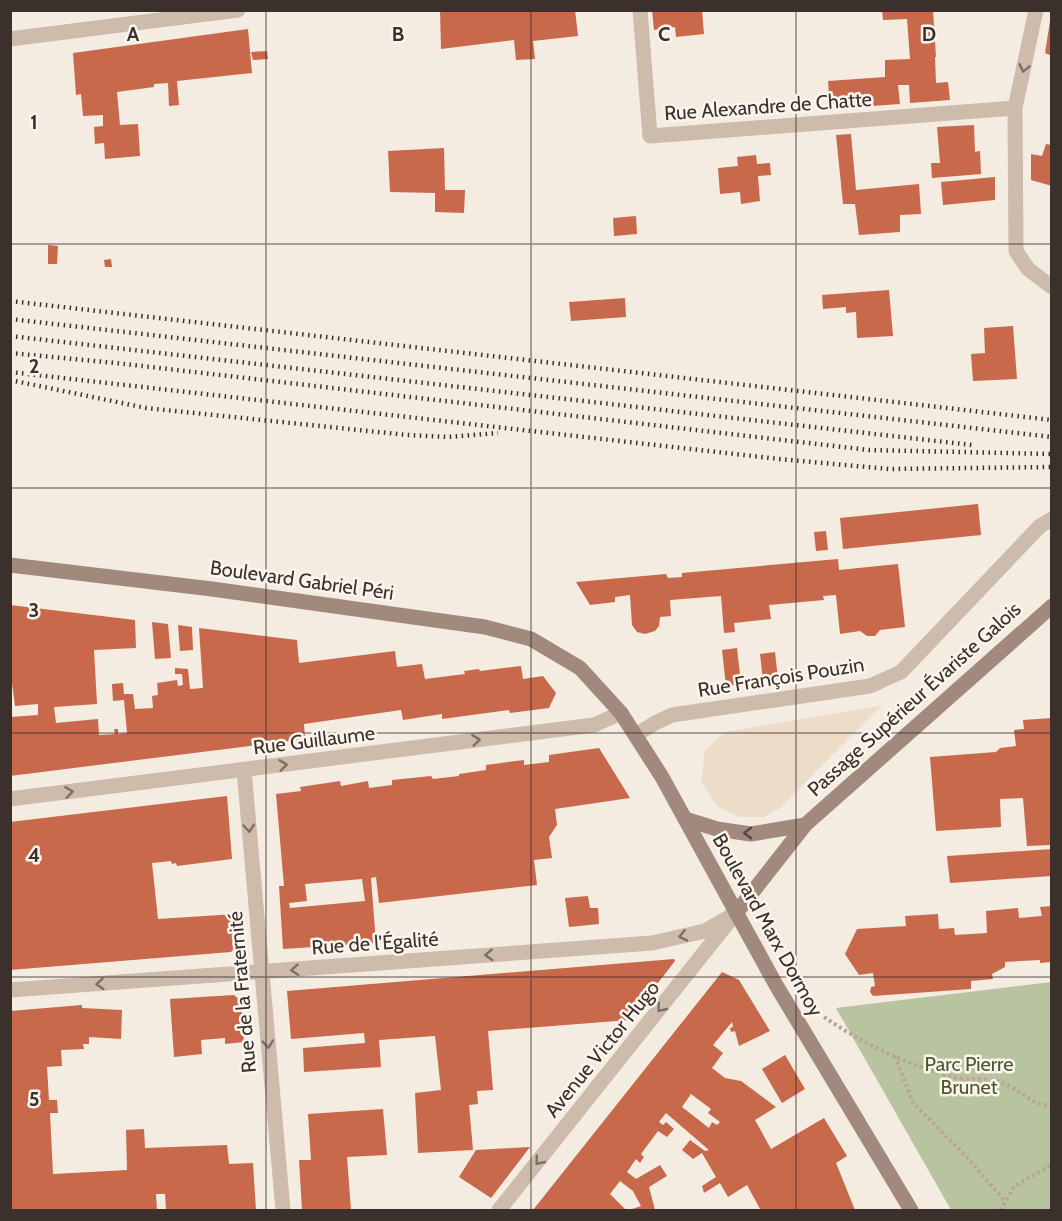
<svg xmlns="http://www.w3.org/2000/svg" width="1062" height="1221" viewBox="0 0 1062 1221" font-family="Cabin,sans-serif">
  <rect width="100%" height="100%" fill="#f4ebe1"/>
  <!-- green -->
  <path fill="#b8c4a0" d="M1051 982V1210H951L836 1008Z"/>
  <!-- plaza -->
  <path fill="#ecdcc8" d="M881 706 780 808 764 817H739L718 807 701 782 705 751 725 732Z"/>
  <!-- building -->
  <path fill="#c8694b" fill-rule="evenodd" d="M440 10H575L578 36 533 41 535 59 516 60 514 40 441 49Z
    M652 10H702L704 34 676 37 675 27 654 30Z
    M882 10H933L936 57H935L936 83 948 82 950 100 910 103 909 85H898L900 104 830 109 828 81 885 77V60L910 59 907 19 883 20Z
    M1050 21H1052V56L1045 53Z
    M248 29 252 73 177 81 179 105 169 106 168 83 154 84V87L117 92 120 125 138 124 140 156 105 159 104 143 95 144 94 127 103 126V115L83 116 81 94 76 95 73 53Z
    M267 51 268 59 253 60 251 52Z
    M974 125 975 152 980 151 981 174 932 178 931 163H940L937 127Z
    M851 134 856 190 919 184 921 214 900 215V232L859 235 855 204H843L836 135Z
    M1046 144 1052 145V186L1031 180V154L1042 156Z
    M444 148 445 190H465L464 213 435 212V193L390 192 388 151Z
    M756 155 757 164 770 163 771 175 758 176 760 201 741 204 740 192 720 194 718 168 738 166 737 157Z
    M995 177V200L943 205 941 182Z
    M636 216 637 234 614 236 613 218Z
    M48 245 58 246 57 264H48Z
    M111 259 112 267H105L104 260Z
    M889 290 893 336 857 338 856 312 846 313V307L823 309 822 295Z
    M625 298 626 317 571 321 569 302Z
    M1013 326 1017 379 973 381 971 354 985 353 984 328Z
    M978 504 981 535 843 549 840 518Z
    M826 531 828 550 816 551 814 532Z
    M838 559 839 570 898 564 905 627 880 630 875 636H867L860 631 840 634 836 595 823 596 824 600 769 605 771 619 734 623 735 632 724 633 721 596 670 600 671 616 660 617 659 626 655 631 645 634 637 632 632 625 630 595 615 597V602L590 605 576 582 666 574 668 578 682 577V573Z
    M10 605 135 620 136 648 94 650 97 704 54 707 56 723 98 719 99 735 115 734 114 729H118V734L127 733 124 700 113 701 112 684 123 683 124 694H133L135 709 153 708 152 696 158 695 157 683 177 680 178 686 183 685 182 674H175V668L188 669 190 689 203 688 199 628 297 640 299 663 395 651 397 667 422 664 425 679 465 674 464 671 479 669 480 671 521 666 523 679 543 676 556 693 549 708 510 713 509 710 442 719V714L403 720 401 710 304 724 305 739 10 776V717L38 715V704L15 706 10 668Z
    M152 622 168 624 171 658 155 659Z
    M178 625 192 627 193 650 180 651Z
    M737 648 741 684 726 686 722 650Z
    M775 652 778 679 763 681 760 654Z
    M1052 718 1050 845 1027 846 1023 798 1000 799 1001 827 936 831 930 757 996 752 1000 748 1016 746 1014 730 1024 729 1023 720Z
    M599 748 630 798 555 809 557 825 549 837 552 858 534 860 537 885 379 903 376 877 371 878 376 943 283 949 279 886H284L276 794 301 791 300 787 340 781 341 786 368 781 369 788 392 785V780L431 776 433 779 459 776V774L486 770V765L524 760V765L549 762V755ZM362 879 365 901 290 908 289 903 307 901 305 884Z
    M227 796 232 859 177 866 176 863 172 864 171 861 152 863 158 919 235 914 237 945 231 952 10 970V822Z
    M1052 849V876L950 883 947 856Z
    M588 896 590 908H598L599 924 569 927 565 898Z
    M1052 906V962L1040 963V960L1005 962V967L992 974 993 979 971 981V989L873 996 870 992 871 987 875 986 873 973 859 975 845 954 857 929 906 926 905 916 938 914 939 929 954 928 955 935 987 933 986 911 1018 908 1019 918 1042 916 1040 907Z
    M674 959 675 961 629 1020 488 1031 493 1090 477 1091 478 1104 469 1105 473 1150 418 1153 415 1093 441 1090 435 1036 379 1040 381 1067 304 1072 303 1048 365 1043 364 1033 291 1039 287 991Z
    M722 972 739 980 770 1031 739 1046 735 1031 731 1032 730 1028 733 1027 732 1022 713 1045 723 1053 712 1068 725 1078 741 1081 776 1107 755 1120 771 1149 824 1118 847 1156 836 1163 855 1210H758L760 1209 747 1185 728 1197 720 1183 704 1193 702 1186 716 1177 702 1153 693 1159 682 1150 690 1140 705 1151 709 1150 666 1113 659 1122 663 1125 666 1122 674 1129 667 1137 658 1131 641 1154 644 1157 640 1163 636 1159 627 1172 636 1179 660 1165 667 1176 649 1187 655 1210H629L641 1206 633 1191 620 1181 610 1194 626 1210H533ZM691 1094 711 1109 708 1113 720 1122 717 1125 712 1122 709 1128 682 1107Z
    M234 995 241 1001 244 1042 225 1044V1038L201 1040 202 1054 174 1057 170 999Z
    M82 1005V1008L122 1010 121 1039 89 1037V1044H83L84 1049 61 1050 62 1066 47 1067 49 1100H57L58 1113H50L53 1174 127 1170 126 1130 144 1129 145 1148 227 1145 229 1164 253 1163 256 1210H166L165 1194H156L157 1210H10V1011Z
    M785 1055 805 1089 782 1103 762 1069Z
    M383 1109 387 1155 347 1157 351 1210H302L299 1160H311L308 1114Z
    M530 1147 491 1198 459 1177 476 1150Z"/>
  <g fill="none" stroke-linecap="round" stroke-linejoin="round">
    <!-- path -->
    <path stroke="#b9a596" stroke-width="4" stroke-dasharray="3 3" stroke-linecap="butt" d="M824 1017C862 1043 907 1065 953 1077 968 1081 988 1077 1003 1083 1021 1090 1032 1106 1052 1106
      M895 1056 913 1103 965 1155 1005 1201
      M1000 1210 1014 1187 1052 1164"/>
    <!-- street -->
    <path stroke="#cdbbac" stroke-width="15" d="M640 10 650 136 1015 108
      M1036 10 1015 108 1016 251 1028 269 1052 287
      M10 39 238 10
      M636 735 655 723 672 715 870 686 901 672 1040 526 1052 519
      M244 770 283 1210
      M10 799 594 725 621 713
      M10 990 652 943 705 931 736 913
      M499 1210 730 920"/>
    <!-- secondary -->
    <path stroke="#a18a7d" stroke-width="15" d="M10 565 212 589 485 627 531 639 580 668 621 713 662 777 776 985 911 1210
      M685 819 717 829 751 834 805 825
      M736 913 805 825 1052 606"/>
    <!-- rail -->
    <path stroke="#3b302b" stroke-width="4.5" stroke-dasharray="1.5 4.5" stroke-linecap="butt" d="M10 301 1052 420
      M10 319 1052 437
      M10 336 972 445
      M10 353 116 363 869 450 1052 454
      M10 372 779 459 889 469 1052 467
      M10 380 146 408 407 435 448 437 498 433"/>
  </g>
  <!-- one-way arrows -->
  <defs><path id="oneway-chevron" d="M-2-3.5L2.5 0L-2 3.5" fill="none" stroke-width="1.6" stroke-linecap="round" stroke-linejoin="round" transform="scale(1.5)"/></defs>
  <g stroke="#7d6f65">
    <use href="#oneway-chevron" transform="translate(1024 68) rotate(102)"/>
    <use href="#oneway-chevron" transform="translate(476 740) rotate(-7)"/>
    <use href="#oneway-chevron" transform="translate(283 765) rotate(-7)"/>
    <use href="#oneway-chevron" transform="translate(69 792) rotate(-7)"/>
    <use href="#oneway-chevron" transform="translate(249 828) rotate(85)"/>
    <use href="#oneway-chevron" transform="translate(683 936) rotate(167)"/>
    <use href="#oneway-chevron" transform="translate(489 955) rotate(176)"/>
    <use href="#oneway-chevron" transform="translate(295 970) rotate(176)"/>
    <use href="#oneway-chevron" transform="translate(100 984) rotate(176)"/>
    <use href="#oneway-chevron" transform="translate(661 1008) rotate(129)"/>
    <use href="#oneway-chevron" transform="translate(268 1044) rotate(85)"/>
    <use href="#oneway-chevron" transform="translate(539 1161) rotate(129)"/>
  </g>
  <use stroke="#544640" href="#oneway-chevron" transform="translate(748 833) rotate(-180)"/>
  <!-- grid -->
  <path fill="none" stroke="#3b302b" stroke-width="1.5" stroke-opacity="0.55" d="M266 10V1210M531 10V1210M796 10V1210M10 244H1052M10 488H1052M10 733H1052M10 977H1052"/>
  <g text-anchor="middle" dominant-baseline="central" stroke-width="5" stroke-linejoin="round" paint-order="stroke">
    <!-- street labels -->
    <g font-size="20" fill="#3b302b" stroke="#fbf5ee">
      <text transform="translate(768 106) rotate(-4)">Rue Alexandre de Chatte</text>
      <text transform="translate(302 580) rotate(8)">Boulevard Gabriel Péri</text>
      <text transform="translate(781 677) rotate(-9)">Rue François Pouzin</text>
      <text transform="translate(914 699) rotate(-42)">Passage Supérieur Évariste Galois</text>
      <text transform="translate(314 740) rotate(-7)">Rue Guillaume</text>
      <text transform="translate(768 925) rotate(61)">Boulevard Marx Dormoy</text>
      <text transform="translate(375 943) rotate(-4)">Rue de l'Égalité</text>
      <text transform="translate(242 992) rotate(-95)">Rue de la Fraternité</text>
      <text transform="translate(602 1049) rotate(-51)">Avenue Victor Hugo</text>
    </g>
    <!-- park labels -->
    <g font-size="20" fill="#4a5a2e" stroke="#fbf5ee">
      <text x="969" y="1064">Parc Pierre<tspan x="969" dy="23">Brunet</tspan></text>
    </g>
  </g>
  <g font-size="20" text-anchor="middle" font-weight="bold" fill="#3b302b" stroke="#fbf5ee" stroke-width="5" stroke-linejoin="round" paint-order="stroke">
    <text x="133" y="41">A</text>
    <text x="398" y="41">B</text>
    <text x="664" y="41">C</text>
    <text x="929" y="41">D</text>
    <text x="34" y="129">1</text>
    <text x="34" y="373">2</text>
    <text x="34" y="617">3</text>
    <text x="34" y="862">4</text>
    <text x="34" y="1106">5</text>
  </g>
  <!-- border -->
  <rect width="1062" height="1221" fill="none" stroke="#3b302b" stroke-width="24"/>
</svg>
